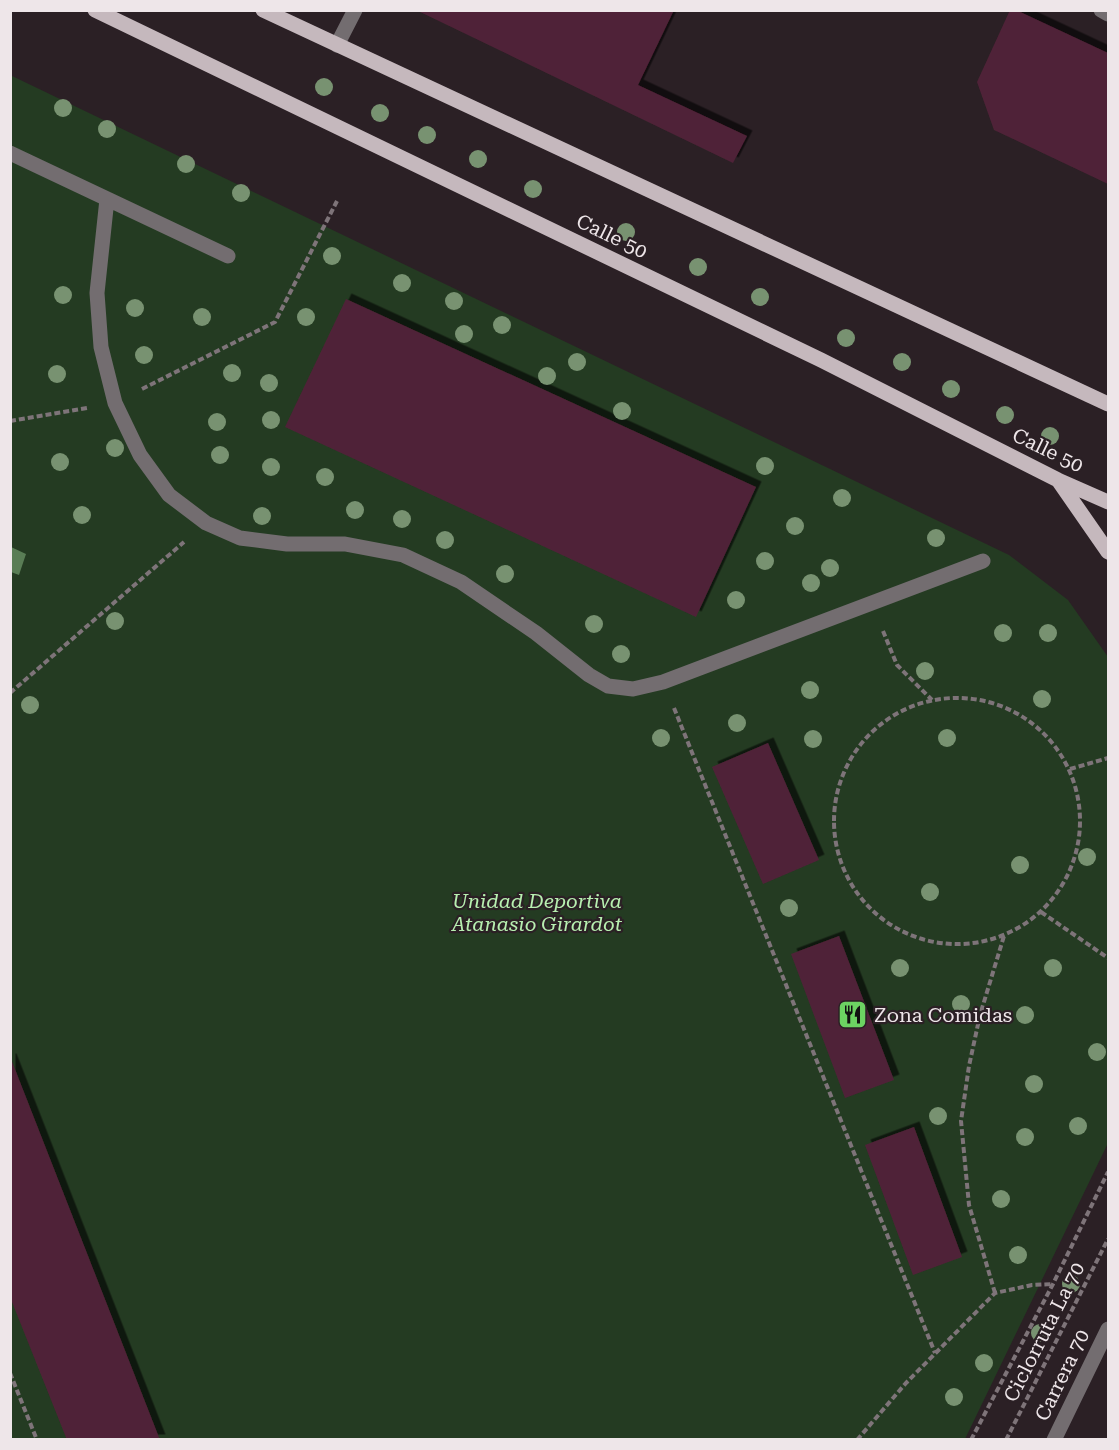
<svg xmlns="http://www.w3.org/2000/svg" width="1119" height="1450" viewBox="0 0 1119 1450" font-family="'Roboto Serif',serif">
  <defs>
    <filter id="shadow"><feDropShadow dx="5.5" dy="-5.5" stdDeviation="0" flood-color="#0009"/></filter>
  </defs>
  <rect width="100%" height="100%" fill="#2b2025"/>
  <!-- green -->
  <path fill="#243b22" d="M10 75 1009 555 1068 600 1108 657V1143L965 1439H11Z"/>
  <!-- water -->
  <path fill="#597d55" d="M11 547 26 554 19 575 11 572Z"/>
  <!-- building -->
  <path fill="#4f2237" filter="url(#shadow)" d="M416 10H674L638 85 747 136 733 163Z
    M1010 10H1016L1108 53V184L994 130 977 82Z
    M346 299 756 487 696 617 285 427Z
    M768 743 819 860 763 884 712 767Z
    M839 936 894 1080 845 1098 791 954Z
    M10 1059H11L160 1440H67L10 1297Z
    M914 1127 962 1257 913 1275 865 1145Z"/>
  <g fill="none" stroke-linecap="round" stroke-linejoin="round">
    <!-- path -->
    <path stroke="#7e7479" stroke-width="4" stroke-dasharray="6 3" stroke-linecap="butt" d="M142 389 275 322 337 201
      M10 421 87 408
      M883 631 897 665 932 700
      M10 693 184 542
      M834 821a123 123 0 1 1 246 0a123 123 0 1 1-246 0Z
      M674 708 935 1353
      M1070 769 1108 758
      M1041 912 1108 958
      M995 1293 969 1205 961 1121 969 1066 980 1015 1004 936
      M10 1373 37 1440
      M857 1440 906 1383 995 1293 1032 1285 1053 1284
      M971 1440 1053 1284 1108 1172
      M1006 1440 1108 1239"/>
    <!-- minor -->
    <path stroke="#736d70" stroke-width="15" d="M1101 10 1108 14
      M337 45 355 10
      M10 153 228 256
      M107 199 97 293 101 347 115 403 140 455 169 495 206 523 240 538 287 544H345L403 555 461 582 536 633 589 675 608 686 633 689 663 682 983 561
      M1054 1440 1108 1329"/>
    <!-- major -->
    <path stroke="#c5b8bd" stroke-width="15" d="M95 10 821 360 1058 480 1108 502
      M263 10 1108 404
      M1058 480 1108 552"/>
  </g>
  <!-- trees -->
  <g fill="#789271">
    <circle cx="324" cy="87" r="9"/>
    <circle cx="63" cy="108" r="9"/>
    <circle cx="380" cy="113" r="9"/>
    <circle cx="107" cy="129" r="9"/>
    <circle cx="427" cy="135" r="9"/>
    <circle cx="478" cy="159" r="9"/>
    <circle cx="186" cy="164" r="9"/>
    <circle cx="533" cy="189" r="9"/>
    <circle cx="241" cy="193" r="9"/>
    <circle cx="626" cy="232" r="9"/>
    <circle cx="332" cy="256" r="9"/>
    <circle cx="698" cy="267" r="9"/>
    <circle cx="402" cy="283" r="9"/>
    <circle cx="63" cy="295" r="9"/>
    <circle cx="760" cy="297" r="9"/>
    <circle cx="454" cy="301" r="9"/>
    <circle cx="135" cy="308" r="9"/>
    <circle cx="202" cy="317" r="9"/>
    <circle cx="306" cy="317" r="9"/>
    <circle cx="502" cy="325" r="9"/>
    <circle cx="464" cy="334" r="9"/>
    <circle cx="846" cy="338" r="9"/>
    <circle cx="144" cy="355" r="9"/>
    <circle cx="577" cy="362" r="9"/>
    <circle cx="902" cy="362" r="9"/>
    <circle cx="232" cy="373" r="9"/>
    <circle cx="57" cy="374" r="9"/>
    <circle cx="547" cy="376" r="9"/>
    <circle cx="269" cy="383" r="9"/>
    <circle cx="951" cy="389" r="9"/>
    <circle cx="622" cy="411" r="9"/>
    <circle cx="1005" cy="415" r="9"/>
    <circle cx="271" cy="420" r="9"/>
    <circle cx="217" cy="422" r="9"/>
    <circle cx="1050" cy="436" r="9"/>
    <circle cx="115" cy="448" r="9"/>
    <circle cx="220" cy="455" r="9"/>
    <circle cx="60" cy="462" r="9"/>
    <circle cx="765" cy="466" r="9"/>
    <circle cx="271" cy="467" r="9"/>
    <circle cx="325" cy="477" r="9"/>
    <circle cx="842" cy="498" r="9"/>
    <circle cx="355" cy="510" r="9"/>
    <circle cx="82" cy="515" r="9"/>
    <circle cx="262" cy="516" r="9"/>
    <circle cx="402" cy="519" r="9"/>
    <circle cx="795" cy="526" r="9"/>
    <circle cx="936" cy="538" r="9"/>
    <circle cx="445" cy="540" r="9"/>
    <circle cx="765" cy="561" r="9"/>
    <circle cx="830" cy="568" r="9"/>
    <circle cx="505" cy="574" r="9"/>
    <circle cx="811" cy="583" r="9"/>
    <circle cx="736" cy="600" r="9"/>
    <circle cx="115" cy="621" r="9"/>
    <circle cx="594" cy="624" r="9"/>
    <circle cx="1003" cy="633" r="9"/>
    <circle cx="1048" cy="633" r="9"/>
    <circle cx="621" cy="654" r="9"/>
    <circle cx="925" cy="671" r="9"/>
    <circle cx="810" cy="690" r="9"/>
    <circle cx="1042" cy="699" r="9"/>
    <circle cx="30" cy="705" r="9"/>
    <circle cx="737" cy="723" r="9"/>
    <circle cx="661" cy="738" r="9"/>
    <circle cx="947" cy="738" r="9"/>
    <circle cx="813" cy="739" r="9"/>
    <circle cx="1087" cy="857" r="9"/>
    <circle cx="1020" cy="865" r="9"/>
    <circle cx="930" cy="892" r="9"/>
    <circle cx="789" cy="908" r="9"/>
    <circle cx="900" cy="968" r="9"/>
    <circle cx="1053" cy="968" r="9"/>
    <circle cx="961" cy="1004" r="9"/>
    <circle cx="1025" cy="1015" r="9"/>
    <circle cx="1097" cy="1052" r="9"/>
    <circle cx="1034" cy="1084" r="9"/>
    <circle cx="938" cy="1116" r="9"/>
    <circle cx="1078" cy="1126" r="9"/>
    <circle cx="1025" cy="1137" r="9"/>
    <circle cx="1001" cy="1199" r="9"/>
    <circle cx="1018" cy="1255" r="9"/>
    <circle cx="1071" cy="1284" r="9"/>
    <circle cx="1040" cy="1333" r="9"/>
    <circle cx="984" cy="1363" r="9"/>
    <circle cx="954" cy="1397" r="9"/>
  </g>
  <!-- icons -->
  <defs>
    <symbol id="restaurant-square" viewBox="-11 -11 22 22"><rect x="-9" y="-9" width="18" height="18" rx="4" fill="#6cd362" stroke="#2b2025"/><path d="M-5-6h1v4h1v-4h1v4h1v-4h1v5L-1.5 .5V6h-2V.5L-5-1ZM5-6V6H3V1.5H1.5Q1.5-4 5-6Z" fill="#111"/></symbol>
  </defs>
  <g fill-rule="evenodd">
    <use href="#restaurant-square" x="836" y="998" width="33" height="33"/>
  </g>
  <g text-anchor="middle" dominant-baseline="central" stroke-width="4.5" stroke-linejoin="round" paint-order="stroke">
    <!-- street labels -->
    <g font-size="20" fill="#eee6e9" stroke="#2b2025">
      <text transform="translate(612 236) rotate(26)">Calle 50</text>
      <text transform="translate(1048 450) rotate(26)">Calle 50</text>
      <text transform="translate(1044 1332) rotate(-63)">Ciclorruta La 70</text>
      <text transform="translate(1062 1375) rotate(-64)">Carrera 70</text>
    </g>
    <!-- park labels -->
    <g font-size="20" font-style="italic" fill="#b7efb0" stroke="#2b2025">
      <text x="537" y="901">Unidad Deportiva<tspan x="537" dy="23">Atanasio Girardot</tspan></text>
    </g>
    <!-- poi labels -->
    <g font-size="20" fill="#eee6e9" stroke="#2b2025" text-anchor="start">
      <text x="874" y="1015">Zona Comidas</text>
    </g>
  </g>
  <!-- border -->
  <rect width="1119" height="1450" fill="none" stroke="#eee6e9" stroke-width="24"/>
</svg>
